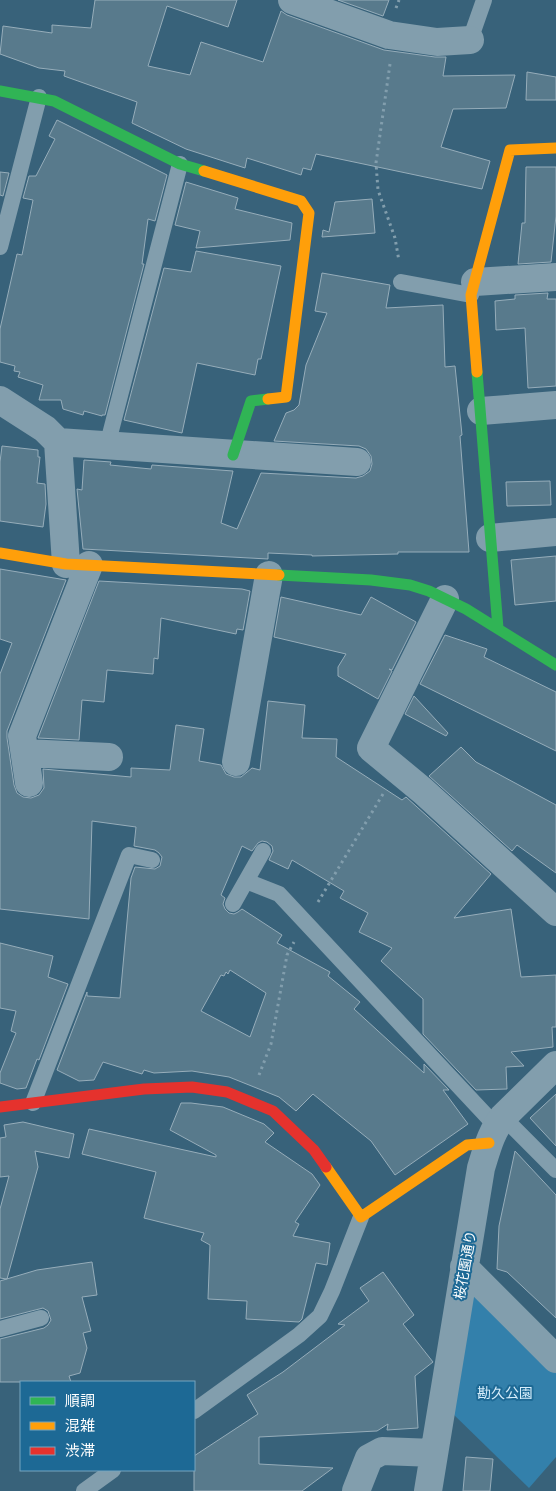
<svg xmlns="http://www.w3.org/2000/svg" width="556" height="1491" viewBox="0 0 556 1491" font-family="'PT Sans Narrow','Noto Sans JP',sans-serif">
  <rect width="100%" height="100%" fill="#38627a"/>
  <!-- green -->
  <path fill="#3380ab" d="M469 1288 556 1372V1457L529 1488 450 1411Z"/>
  <!-- building -->
  <path fill="#587a8c" stroke="#96adba" fill-rule="evenodd" d="M95 0H237L228 27 167 6 148 66 190 75 201 42 263 62 281 11 287 15 384 50 435 57H446L443 76 515 75 506 108 453 109 441 147 490 161 482 189 316 154 311 170 303 168 301 175 247 158 245 168 186 149 132 123 137 102 64 76 65 71 39 68 0 54 3 26 52 33V25L91 28Z
    M338 0H389L383 16Z
    M527 72 556 77V100H526Z
    M57 120 167 175 155 221 148 219 142 264H144L105 415H102V416L84 411 83 415 63 409 61 400H39L43 385 18 377 20 372 14 371 15 366 0 362V329L17 254 22 255 33 200 23 198 29 176H36L55 139 49 136Z
    M526 167H556V216L551 262 518 264 522 223H525Z
    M0 172 9 173 3 196 0 195Z
    M186 182 238 198 235 209 292 223 290 240 196 248 200 231 175 225Z
    M372 199 375 233 322 237 323 230 329 232 335 202Z
    M196 251 281 266 261 359H258L255 375 197 363 182 433 124 420 164 268 191 272Z
    M322 273 390 285 386 308 443 305 445 367 455 366 462 435 460 436 469 552H398V554L312 556V555L268 553V559L83 549 77 489 82 490 84 460 111 462 110 465 151 469 152 465 233 471 221 523 237 529 261 473 356 478 363 476 370 471 372 464 371 456 366 449 359 446 274 441 286 413 294 410 299 405 306 365 327 313 315 311Z
    M548 293 547 299H556V386L528 388 525 328 496 330 495 301 515 299V295Z
    M2 446 38 450V457H40L37 483 45 484 46 504 43 527 0 521V462Z
    M550 481 551 505 507 506 506 482Z
    M556 556V601L515 605 511 560Z
    M0 569 66 580 7 731V738L14 785 17 793 23 797 31 798 39 795 44 788 43 769 131 777V768L170 770 176 725 204 729 199 761 221 765 226 774 234 777H241L252 768 260 770 268 701 305 705 302 738 337 739 336 757 402 800 406 797 491 874 454 918 511 909 521 977 556 975V1027H552L553 1047 511 1052 524 1066 506 1067 507 1089 476 1090 423 1034V999L381 961 392 948 359 932 368 913 340 898 344 891 292 860 288 869 269 860 273 851 272 846 267 842 262 841 258 843 252 851 242 846 221 895 225 898 223 904 225 909 229 913 234 914 238 912 242 909 282 935 277 943 330 972 328 976 360 1002 354 1009 424 1073V1064L449 1090H443L468 1124 395 1175 371 1141 313 1094 296 1111 279 1097 229 1077 192 1071 154 1073 144 1070 142 1074 103 1062 94 1080 79 1081 57 1070 87 992V996L120 998 131 878 135 867 155 869 160 866 162 857 159 853 155 850 134 846 136 827 92 821 89 919 0 909V674L12 643 0 639ZM230 970 266 993 250 1037 201 1011 221 975 224 976 226 972 228 974Z
    M99 581 242 589 250 591 243 630 237 629 236 634 161 618 158 659 154 658 153 674 107 670 104 702 82 700 79 740 38 738Z
    M281 597 361 615 371 597 416 622 392 670 389 669 392 671 378 699 338 676V667L346 654 274 637Z
    M445 635 487 649 484 657 556 692V751L420 684Z
    M414 696 448 733 446 736 405 714Z
    M461 747 476 762 556 805V873L517 845 512 851 429 776Z
    M0 943 53 956 48 977 68 984 39 1060 37 1059 26 1088 17 1089 0 1083V1073L16 1033 11 1031 16 1011 0 1008Z
    M556 1094V1146L530 1118Z
    M181 1103H191L223 1107 264 1124 274 1133 265 1142 312 1174 320 1185 295 1222 299 1224 293 1236 330 1243 327 1265 316 1263 302 1319 299 1322 246 1319 247 1301 208 1299 210 1245 201 1240 204 1233 144 1218 156 1172 82 1154 89 1129 216 1157V1155L170 1130Z
    M23 1122 74 1134 69 1158 35 1151 38 1167 7 1279 0 1278V1209L9 1176 0 1177V1138L6 1137 4 1125Z
    M515 1151 556 1195V1318L507 1272 497 1269 499 1226Z
    M92 1262 97 1295 82 1297 91 1331 83 1333 87 1348 80 1373 69 1376 71 1382H0V1339L44 1328 48 1325 51 1320 48 1311 43 1308 0 1319V1281L37 1270Z
    M383 1272 414 1315 403 1324 433 1362 415 1376 418 1428 387 1430 388 1424 377 1431 259 1437V1464L333 1468 302 1491H194V1456L258 1414 247 1395 283 1372 345 1325 338 1324 369 1301 360 1288Z
    M466 1457 493 1459 490 1491H463Z"/>
  <g fill="none" stroke-linecap="round" stroke-linejoin="round">
    <!-- path -->
    <path stroke="#829ead" stroke-width="3" stroke-dasharray="2.5 4" stroke-linecap="butt" d="M396 8 399 0
      M390 64 376 163 378 190 395 238 399 261
      M318 902 383 794
      M259 1075 271 1044 287 955 294 942"/>
    <!-- lane -->
    <path stroke="#829ead" stroke-width="16" d="M470 40 484 0
      M0 247 39 97
      M401 282 471 295
      M107 446 180 164
      M246 881 279 894 496 1126
      M233 904 263 851
      M33 1103 129 855 152 860
      M503 1117 556 1170
      M0 1329 41 1318
      M194 1411 299 1335 320 1316 332 1291 361 1217
      M84 1491 113 1470"/>
    <!-- street -->
    <path stroke="#829ead" stroke-width="28" d="M292 0 389 35 437 42 470 40
      M475 282 556 277
      M0 400 45 429 58 442 66 564
      M481 411 556 405
      M58 442 357 462
      M490 538 556 532
      M445 599 371 748 423 791 556 912
      M25 753 109 757
      M236 762 269 575
      M29 783 22 736 89 565
      M464 1267 556 1359
      M356 1491 369 1458 382 1451 434 1453
      M428 1491 481 1168C487 1149 491 1132 503 1117L556 1065"/>
    <!-- fast -->
    <path stroke="#30b455" stroke-width="11" d="M0 91 54 101 180 164 204 171
      M477 372 498 628
      M233 455 251 401 268 399
      M279 575 371 580 410 585 429 591 466 609 556 665"/>
    <!-- slow -->
    <path stroke="#ff9f0a" stroke-width="11" d="M204 171 301 201 309 213 286 397 268 399
      M477 372 471 295 510 150 556 148
      M0 553 66 564 279 575
      M326 1167 361 1217 467 1145 489 1143"/>
    <!-- jam -->
    <path stroke="#e5322d" stroke-width="11" d="M0 1107 144 1089 192 1087 227 1092 273 1111 314 1150 326 1167"/>
  </g>
  <g text-anchor="middle" dominant-baseline="central" stroke-width="4" stroke-linejoin="round" paint-order="stroke">
    <!-- street labels -->
    <g font-size="14" fill="#fff" stroke="#1d6995">
      <text transform="translate(465 1265) rotate(-80)">桜花園通り</text>
    </g>
    <!-- park labels -->
    <g font-size="14" fill="#d7eefb" stroke="#1d6995">
      <text x="505" y="1393">勘久公園</text>
    </g>
  </g>
  <!-- legend -->
  <rect x="20" y="1381" width="175" height="90" fill="#1d6995" stroke="#77a5bf"/>
  <rect x="30" y="1397" width="25" height="8" fill="#30b455" stroke="#77a5bf"/>
  <text x="65" y="1406" font-size="15" fill="#ffffff">順調</text>
  <rect x="30" y="1422" width="25" height="8" fill="#ff9f0a" stroke="#77a5bf"/>
  <text x="65" y="1431" font-size="15" fill="#ffffff">混雑</text>
  <rect x="30" y="1447" width="25" height="8" fill="#e5322d" stroke="#77a5bf"/>
  <text x="65" y="1456" font-size="15" fill="#ffffff">渋滞</text>
</svg>
